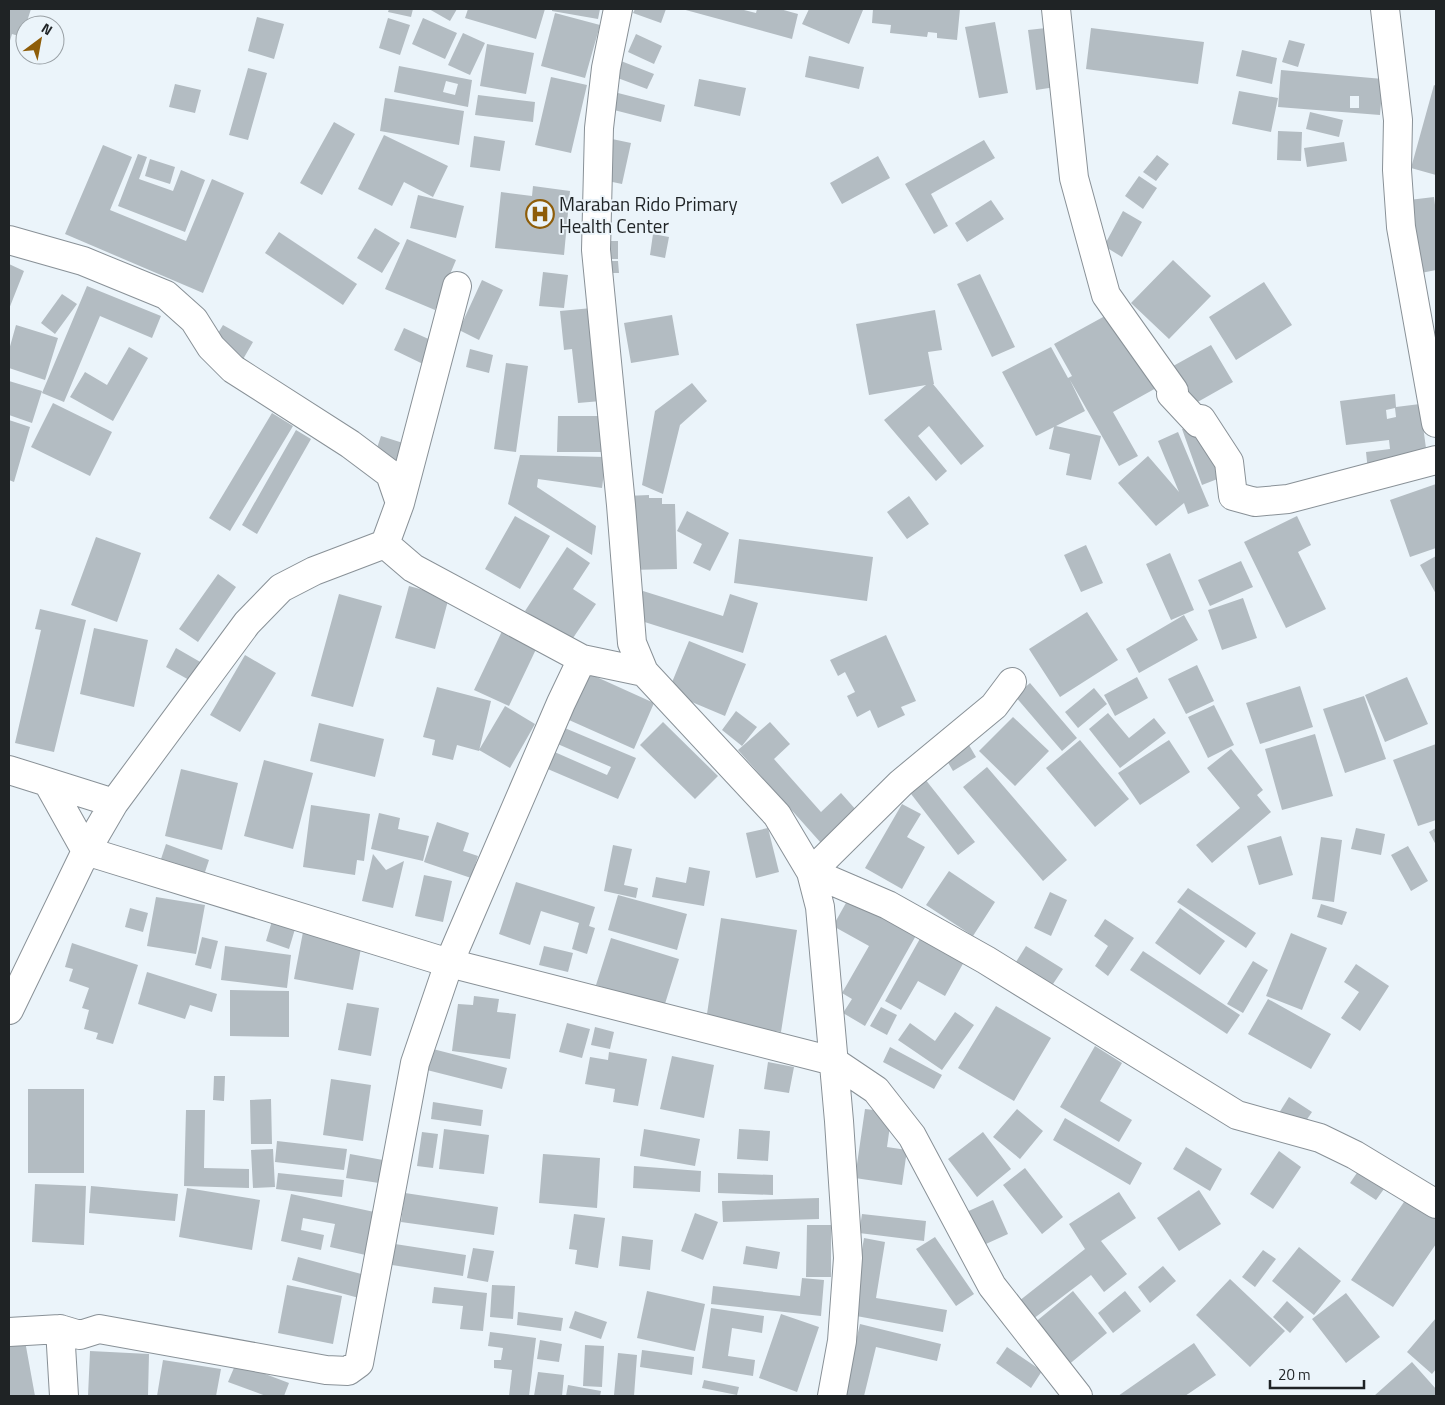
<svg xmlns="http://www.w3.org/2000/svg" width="1445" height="1405" viewBox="0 0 1445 1405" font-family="'Titillium Web',sans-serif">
  <rect width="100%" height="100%" fill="#ebf4fa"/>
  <!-- building -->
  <path fill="#b3bcc2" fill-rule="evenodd" d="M9 9H31L22 37 12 34 9 44Z
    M389 9H413L411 17 388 12Z
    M429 9H457L450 21Z
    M468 9H545L536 39 465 18Z
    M552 9H600L598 19 552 11Z
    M635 9H666L661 23 633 13Z
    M682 9H740L756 13 757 9H780L798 14 792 39Z
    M809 9H860L863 10 849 44 802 24Z
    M873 9H960L957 40 937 38V33L928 32 927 37 890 33 891 25 872 23Z
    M555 13 600 25 585 78 541 66Z
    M257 17 284 24 274 59 248 51Z
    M388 18 410 25 400 55 379 48Z
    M423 18 457 33 445 59 412 44Z
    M995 22 1008 93 979 98 965 27Z
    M1055 27 1062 86 1036 90 1028 30Z
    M1091 28 1204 42 1198 84 1086 69Z
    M463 33 485 43 470 75 448 65Z
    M636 34 662 46 654 64 628 52Z
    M1289 40 1305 44 1298 67 1282 62Z
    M487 44 534 53 526 94 480 86Z
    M1242 50 1277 58 1272 84 1236 76Z
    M809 56 864 67 859 89 805 77Z
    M621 61 654 74 647 89 615 77Z
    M399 66 472 80 468 107 394 92ZM446 81 458 84 455 95 443 92Z
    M248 68 267 73 248 140 229 135Z
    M1281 70 1383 79 1380 115 1278 107ZM1350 96H1359V108H1350Z
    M551 77 587 85 571 153 535 145Z
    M699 79 746 88 740 116 694 106Z
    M175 84 201 90 195 113 169 107Z
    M1434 85 1436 86V175L1411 168Z
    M1239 91 1278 98 1271 132 1232 124Z
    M618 93 665 105 661 122 614 110Z
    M478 95 535 102 533 122 475 115Z
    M385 98 464 111 459 145 380 131Z
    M1310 112 1343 120 1339 137 1306 129Z
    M334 122 355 134 322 195 300 183Z
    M1278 131 1302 132 1301 161 1277 160Z
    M384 135 448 166 433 197 404 182 392 206 358 189Z
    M474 136 505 141 500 171 470 167Z
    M612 139 631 143 622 184 603 180Z
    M984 140 995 158 931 194 948 226 934 234 905 184Z
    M1344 142 1347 161 1307 167 1304 148Z
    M103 145 132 157 110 210 186 241 212 179 244 193 203 293 65 234Z
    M138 154 147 157 139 179 173 191 181 170 205 180 185 232 118 206Z
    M1157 155 1169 164 1156 181 1143 172Z
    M878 156 890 178 842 204 830 183Z
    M150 159 175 167 170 184 145 176Z
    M1139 176 1157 188 1143 209 1125 196Z
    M533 186 570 191 564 255 495 248 501 192 532 196Z
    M418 195 464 206 456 238 410 228Z
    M1434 197 1436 213V270L1421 273 1409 200Z
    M991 200 1004 219 967 242 955 223Z
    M1123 211 1142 222 1122 257 1104 246Z
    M375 228 400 243 382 273 357 258Z
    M279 232 357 284 343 305 265 253Z
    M653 234 669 237 665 258 650 255Z
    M407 239 456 260 435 310 385 289Z
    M601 241H618V259H601Z
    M1173 260 1211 296 1169 339 1131 303Z
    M605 261H618L619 273H605Z
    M9 264 24 271 9 309Z
    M543 272 568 275 564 308 539 306Z
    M980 274 1015 347 992 357 957 284Z
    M482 280 503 290 479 340 459 330Z
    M1264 282 1292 325 1236 360 1209 317Z
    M87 286 161 316 152 338 100 316 64 402 42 393Z
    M62 294 77 304 55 334 41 323Z
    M592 308 601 401 578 403 572 349 564 350 560 311Z
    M935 310 942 350 928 352 934 384H933L984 446 961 465 929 426 918 436 947 471 936 481 884 420 926 385 869 395 856 324Z
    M1114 311 1158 387 1113 412 1138 456 1119 466 1070 380 1085 411 1056 426 1101 436 1091 480 1066 475 1070 454 1049 449 1054 427 1036 436 1002 372 1051 347 1068 378 1072 376 1054 344Z
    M672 315 679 355 631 363 624 323Z
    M16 325 58 338 45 380 9 368V350Z
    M223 325 253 342 242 361 212 343Z
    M404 328 433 341 423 364 394 350Z
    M1211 345 1233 382 1187 408 1166 370Z
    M129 347 148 358 113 421 70 397 85 372 107 385Z
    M470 349 493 355 489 373 466 367Z
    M506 363 528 366 516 452 494 449Z
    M9 381 42 391 32 423 9 415Z
    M692 383 707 401 680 425 663 494 642 485 655 411Z
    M1395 394 1396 407 1420 404 1428 463 1368 471 1366 452 1390 449 1389 440 1346 445 1340 401ZM1395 408 1396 417 1387 419 1386 410Z
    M53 403 112 432 90 476 31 447Z
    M272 413 293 426 230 531 209 518Z
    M558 416H603V452H557Z
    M9 420 30 427 14 482 9 480Z
    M1199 423 1220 478 1202 485 1182 429Z
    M296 430 311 439 257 534 242 525Z
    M1178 432 1209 506 1188 514 1184 503 1156 526 1118 483 1148 456 1179 492 1158 441Z
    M381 436 403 443 397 461 375 454Z
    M520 455 606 457 602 488 538 479 537 487 596 526 592 555 508 504Z
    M1436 484V548L1410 557 1390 500Z
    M649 495V498H662V504H675L677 569 628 570 626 496Z
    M909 496 929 524 907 539 887 512Z
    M687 511 729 533 710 571 693 563 702 544 677 531Z
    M515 516 550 536 520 589 485 569Z
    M1297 516 1311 545 1298 552 1326 609 1286 628 1244 542Z
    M96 537 141 553 117 622 71 605Z
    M739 539 873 557 867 601 734 583Z
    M1086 545 1103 583 1081 592 1064 555Z
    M567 547 590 563 573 589 596 604 571 641 525 611Z
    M1170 553 1194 610 1171 620 1146 564Z
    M1436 556V594L1420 565Z
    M1241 561 1253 587 1210 606 1198 580Z
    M218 574 236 587 198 642 179 629Z
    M409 586 449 597 435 649 395 638Z
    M643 591 723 616 730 594 758 603 743 653 635 619Z
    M339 594 382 606 353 707 311 696Z
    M1243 598 1257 638 1222 650 1208 610Z
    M40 609 86 620 54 752 15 743 41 630 35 629Z
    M1087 612 1118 660 1060 697 1029 649Z
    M1184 615 1198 640 1139 673 1126 649Z
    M504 627 539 643 509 706 474 690Z
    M94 628 148 640 134 707 80 694Z
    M886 635 916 701 901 707 905 715 878 728 870 710 857 717 847 696 855 692 845 672 838 676 830 660Z
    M689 641 746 664 725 716 668 692Z
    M176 648 209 667 198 685 166 667Z
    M245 655 276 673 240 732 210 715Z
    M1197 665 1214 701 1186 714 1168 679Z
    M581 670 654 703 634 749 560 716Z
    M1137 677 1148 698 1115 716 1104 695Z
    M1407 677 1428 724 1385 742 1365 695Z
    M1030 683 1077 738 1062 751 1015 696Z
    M1300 686 1313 727 1260 744 1246 703Z
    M437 687 491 701 479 751 457 745 453 760 432 755 435 740 423 737Z
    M1094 688 1107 704 1078 728 1065 712Z
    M1364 696 1386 759 1345 773 1323 709Z
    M1214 705 1234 745 1208 758 1188 717Z
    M505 706 535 724 510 768 479 750Z
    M736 711 757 727 742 746 722 730Z
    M1108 713 1129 738 1154 718 1166 733 1120 768 1089 729Z
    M1013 717 1049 751 1015 786 979 751Z
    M663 722 718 776 695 799 640 745Z
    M770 722 790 744 774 759 821 812 841 793 857 811 821 843 738 750Z
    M319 723 384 739 375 777 310 761Z
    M560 726 636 758 618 799 543 767 550 750 607 775 611 767 553 742Z
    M1315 734 1333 796 1282 810 1265 749Z
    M966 740 976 757 953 771 943 754Z
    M1080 740 1129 799 1095 827 1046 768Z
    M1169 740 1190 772 1140 805 1118 773Z
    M1436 744V820L1418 826 1393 760Z
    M1231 749 1263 790 1257 795 1271 812 1212 863 1196 845 1240 808 1207 768Z
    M264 760 313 773 293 849 244 836Z
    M987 767 1067 860 1043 881 963 787Z
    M181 769 238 783 222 850 165 836Z
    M921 774 975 842 958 855 905 786Z
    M902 804 921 814 907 837 925 847 902 889 865 868Z
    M311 805 370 814 364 861 357 860 355 875 303 867Z
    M379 813 400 818 398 829 429 836 423 861 371 849Z
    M437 822 469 833 463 851 478 856 471 878 424 862Z
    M768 828 779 872 756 878 746 833Z
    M1356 828 1385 834 1381 855 1351 849Z
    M1436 828V845L1429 832Z
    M1281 836 1293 875 1259 885 1247 846Z
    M1321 837 1342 840 1334 902 1312 899Z
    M166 844 209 860 204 875 161 859Z
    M613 845 632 849 624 885 638 888 636 898 604 891Z
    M1408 846 1428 881 1411 891 1391 855Z
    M373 854 386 870 404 861 393 908 362 901Z
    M689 867 710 871 704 906 652 897 656 877 686 883Z
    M949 871 995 902 973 936 926 905Z
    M424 875 452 881 443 922 415 916Z
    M516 882 595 907 589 926 595 928 587 954 572 949 579 923 541 911 530 945 499 934Z
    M1188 888 1256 933 1246 948 1177 902Z
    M1050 892 1067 900 1051 936 1034 928Z
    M851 894 918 932 865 1026 843 1013 852 999 842 993 869 946 833 926Z
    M618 895 687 914 677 950 608 930Z
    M156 897 205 905 196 954 147 946Z
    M1321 904 1347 912 1342 925 1317 917Z
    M130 908 148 913 143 932 125 927Z
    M1180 908 1225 941 1200 975 1155 943Z
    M721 918 797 930 781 1032 706 1021Z
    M1105 919 1134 938 1108 976 1095 966 1108 946 1094 936Z
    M272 921 295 929 289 949 266 941Z
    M303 932 362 943 353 990 294 979Z
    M1291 933 1327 948 1302 1010 1266 996Z
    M922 935 965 960 945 996 918 981 901 1010 885 1001Z
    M202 937 218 941 211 969 195 965Z
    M611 938 679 959 664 1007 596 985Z
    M72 943 138 965 113 1044 96 1039 98 1033 84 1029 89 1010 82 1008 89 988 69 981 73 969 65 967Z
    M225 946 291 955 287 988 221 980Z
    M544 946 573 953 568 972 539 965Z
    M1026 946 1063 969 1047 993 1011 970Z
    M1143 951 1240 1015 1227 1034 1130 970Z
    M1253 961 1268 970 1243 1013 1227 1004Z
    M1356 964 1389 986 1360 1031 1341 1018 1359 992 1344 982Z
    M147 972 217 994 212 1012 190 1005 185 1019 138 1004Z
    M230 990 289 991V1037L230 1036Z
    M474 996 499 999 497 1012 516 1014 510 1059 452 1051 458 1004 473 1005Z
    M1268 999 1331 1034 1311 1069 1248 1034Z
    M347 1003 379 1008 371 1056 338 1050Z
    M996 1006 1051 1038 1014 1101 958 1068Z
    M881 1007 897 1015 887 1035 870 1026Z
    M955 1012 974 1025 942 1070 898 1040 910 1023 935 1041Z
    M567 1023 590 1029 582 1058 559 1052Z
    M595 1027 614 1032 610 1049 591 1045Z
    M1095 1046 1122 1063 1100 1101 1132 1120 1119 1142 1060 1107Z
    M890 1047 942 1075 934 1089 883 1062Z
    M429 1048 507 1068 502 1089 423 1069Z
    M609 1052 647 1059 638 1106 613 1102 615 1089 585 1084 590 1057 608 1060Z
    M672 1056 714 1065 704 1118 660 1109Z
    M768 1062 794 1067 789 1093 764 1089Z
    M214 1076H225L224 1101 213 1100Z
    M331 1079 371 1085 363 1141 323 1135Z
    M28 1089H84V1173H28Z
    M1289 1097 1312 1112 1301 1128 1279 1113Z
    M271 1099 272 1144H251L250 1100Z
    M433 1102 483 1110 481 1126 431 1119Z
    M865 1109 892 1112 887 1147 907 1150 902 1185 855 1178Z
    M1017 1109 1043 1131 1020 1159 993 1137Z
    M186 1110H205L204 1168 249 1169V1188L184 1186Z
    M1065 1118 1142 1163 1130 1185 1053 1140Z
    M444 1129 489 1135 484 1174 439 1169Z
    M644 1129 700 1139 695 1166 640 1156Z
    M739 1129 770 1131 768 1161 737 1159Z
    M422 1132 438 1134 433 1168 417 1166Z
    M983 1132 1011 1169 977 1197 948 1159Z
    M277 1141 347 1149 344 1170 275 1162Z
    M1186 1147 1222 1169 1210 1191 1173 1169Z
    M273 1149 275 1187 253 1188 251 1150Z
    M1279 1151 1301 1167 1273 1209 1250 1194Z
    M350 1154 383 1160 379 1183 346 1178Z
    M543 1154 600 1158 597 1208 539 1203Z
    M1363 1164 1389 1182 1376 1200 1350 1183Z
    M634 1166 701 1171 700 1192 633 1188Z
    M1025 1168 1063 1217 1042 1234 1003 1185Z
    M278 1173 344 1180 342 1197 276 1189Z
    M718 1173 773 1175V1195L718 1193Z
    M35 1184 86 1186 84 1245 32 1242Z
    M91 1186 178 1194 175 1221 89 1213Z
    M187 1188 260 1200 252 1250 179 1237Z
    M1199 1190 1221 1224 1179 1251 1157 1218Z
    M1119 1192 1136 1218 1101 1241 1127 1274 1104 1292 1091 1275 1033 1319 1019 1301 1085 1249 1069 1224Z
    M405 1193 498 1207 494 1235 401 1222Z
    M291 1194 379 1213 370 1256 330 1247 335 1224 303 1218 301 1230 324 1235 321 1250 281 1241Z
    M1408 1196 1436 1215V1244L1393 1307 1351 1280Z
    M819 1198V1219L723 1222 722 1201Z
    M993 1200 1008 1234 977 1248 962 1214Z
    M695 1213 718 1222 703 1260 681 1251Z
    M574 1214 605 1218 598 1268 575 1264 577 1250 569 1249Z
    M862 1214 926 1221 924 1241 859 1233Z
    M807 1225H831V1277H806Z
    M622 1236 653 1240 650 1270 619 1266Z
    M935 1237 974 1294 956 1306 916 1249Z
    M864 1238 885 1242 876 1298 947 1310 943 1332 851 1315Z
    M395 1244 466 1255 463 1276 392 1265Z
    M746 1246 780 1252 777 1269 743 1264Z
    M1299 1247 1341 1281 1314 1315 1272 1281Z
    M473 1248 494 1251 488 1282 467 1278Z
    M1263 1250 1276 1259 1255 1287 1242 1277Z
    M298 1257 365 1275 359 1298 292 1280Z
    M1163 1266 1176 1281 1150 1303 1138 1287Z
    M802 1278 824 1280 821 1316 711 1304 713 1286 800 1296Z
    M1230 1279 1285 1331 1250 1367 1196 1315Z
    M287 1285 342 1296 333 1344 278 1333Z
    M492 1285 515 1286 513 1319 490 1317Z
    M434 1287 487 1293 483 1331 460 1329 463 1306 432 1303Z
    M647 1291 705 1304 695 1351 637 1338Z
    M1073 1291 1107 1333 1067 1366 1033 1324Z
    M1125 1291 1141 1311 1113 1333 1098 1313Z
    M1346 1293 1380 1337 1346 1363 1312 1319Z
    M1287 1301 1304 1317 1290 1333 1273 1317Z
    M711 1308 764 1316 762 1333 732 1328 728 1356 755 1360 753 1376 702 1368Z
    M575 1311 607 1322 601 1339 569 1328Z
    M518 1312 563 1318 561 1331 517 1325Z
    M781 1314 819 1327 797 1392 759 1378Z
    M1436 1318V1369L1432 1374 1407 1352Z
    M860 1324 941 1344 937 1361 876 1347 864 1396H843Z
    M490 1332 536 1338 529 1396H509L512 1370 494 1368V1360H501L503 1348 488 1346Z
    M540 1340 562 1344 559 1362 537 1359Z
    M25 1341 35 1396H9V1344Z
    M1194 1343 1216 1375 1185 1396H1118Z
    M585 1345 604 1346 602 1387 583 1386Z
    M1007 1347 1042 1371 1031 1388 996 1363Z
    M642 1350 694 1357 692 1375 640 1367Z
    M90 1351 149 1354 148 1396H88Z
    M618 1353 637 1355 634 1396 614 1395Z
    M163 1360 221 1369 216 1396H157Z
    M1412 1362 1436 1389V1396H1374Z
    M236 1363 289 1383 284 1396H266L228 1382Z
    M538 1372 564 1375 562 1396H534Z
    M704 1380 739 1387 737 1395 702 1388Z
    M568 1385 601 1391 600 1396H566Z"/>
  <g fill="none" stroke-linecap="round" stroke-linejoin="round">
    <defs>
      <path id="minor" d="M618 9 606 68 599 128 596 250 621 505 632 643 644 672 777 815 811 872 820 907 839 1121 848 1258 842 1341 832 1396
        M1056 9 1074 178 1106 295 1174 391 1171 394 1198 423 1201 419 1229 462 1233 496 1255 502 1288 499 1436 460
        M1385 9 1398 120 1397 170 1401 227 1436 423
        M9 240 83 261 166 295 194 320 211 347 233 369 350 444 390 474 400 503 385 544 413 568 582 659 644 672
        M400 503 457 286
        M1012 682 994 706 901 783 811 872 888 905 986 960 1237 1115 1320 1138 1355 1155 1436 1204
        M9 770 114 803
        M48 783 86 851 449 963 833 1061 876 1090 912 1136 992 1286 1078 1396
        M9 1010 86 851 114 803 247 623 281 588 314 571 385 544
        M9 1332 60 1329
        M64 1396 60 1329 80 1335 99 1329 326 1370 348 1371 359 1363 415 1063 449 963 561 703 582 659"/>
    </defs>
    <!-- minor casing -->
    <use href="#minor" stroke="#899197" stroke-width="30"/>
    <!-- minor -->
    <use href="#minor" stroke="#fff" stroke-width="28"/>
  </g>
  <!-- icons -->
  <defs>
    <symbol id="hospital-ring" viewBox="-11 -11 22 22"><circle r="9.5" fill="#ebf4fa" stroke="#8e5d09" stroke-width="1.5"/><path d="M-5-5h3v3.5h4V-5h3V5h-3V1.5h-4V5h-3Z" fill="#8e5d09"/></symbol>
  </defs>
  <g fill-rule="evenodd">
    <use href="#hospital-ring" x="524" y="198" width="32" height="32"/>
  </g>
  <g text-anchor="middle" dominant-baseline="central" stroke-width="4" stroke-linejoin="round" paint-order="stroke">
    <!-- poi labels -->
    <g font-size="19" fill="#1f2325" stroke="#ebf4fa" text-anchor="start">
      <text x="559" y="203">Maraban Rido Primary<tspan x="559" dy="22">Health Center</tspan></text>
    </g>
  </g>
  <!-- border -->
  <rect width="1445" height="1405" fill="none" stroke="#1f2325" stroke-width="20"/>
  <!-- north arrow -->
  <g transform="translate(40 40) rotate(32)"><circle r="24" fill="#ebf4fa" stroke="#99a0a5"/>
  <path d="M0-4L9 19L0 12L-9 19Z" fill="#8e5d09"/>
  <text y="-8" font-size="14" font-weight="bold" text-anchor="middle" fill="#1f2325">N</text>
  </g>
  <!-- scale -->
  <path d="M1270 1380v8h94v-8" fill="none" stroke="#1f2325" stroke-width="2.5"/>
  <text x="1278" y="1380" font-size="15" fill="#1f2325" stroke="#ebf4fa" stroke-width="4" paint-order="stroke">20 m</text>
</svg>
